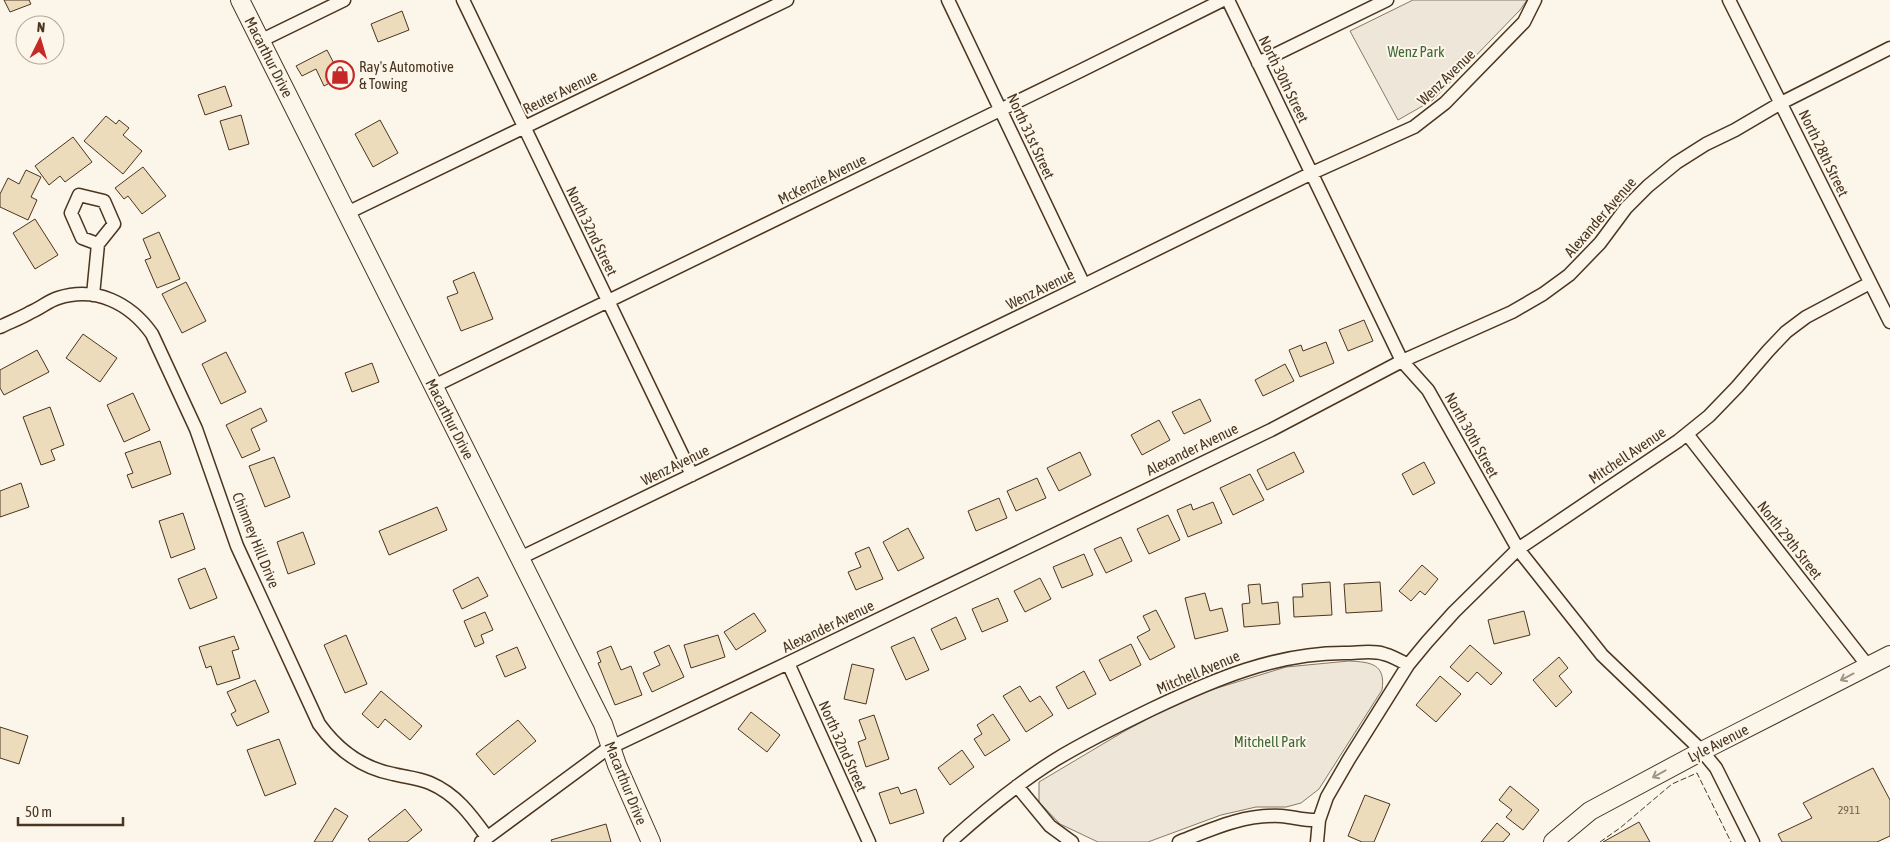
<svg xmlns="http://www.w3.org/2000/svg" width="1890" height="842" viewBox="0 0 1890 842" font-family="'Asap Condensed',sans-serif">
  <rect width="100%" height="100%" fill="#fbf6e9"/>
  <!-- green -->
  <path fill="#ede6d9" stroke="#887966" d="M1413 0H1527L1520 10 1433 100 1398 120 1350 31Z
    M1349 661C1371 662 1386 664 1382 690L1319 789 1301 803 1286 807H1256L1221 815 1148 842H1098L1060 824 1039 802V782L1123 732 1191 696 1286 667Z"/>
  <!-- building -->
  <path fill="#ecdcbc" stroke="#4a3520" d="M4 0H29L31 4 10 12Z
    M402 11 409 30 378 42 371 24Z
    M327 50 341 77 324 86 316 69 302 76 296 66Z
    M225 86 232 106 205 115 198 95Z
    M241 115 249 144 229 150 220 121Z
    M106 116 116 124 119 120 129 128 123 135 142 151 123 174 84 141Z
    M380 120 398 153 373 167 355 134Z
    M73 137 92 162 65 182 60 176 49 185 35 166Z
    M143 167 166 196 142 214 128 196 124 199 115 188Z
    M26 170 41 177 31 197 37 200 28 220 0 207V194L8 178 19 184Z
    M35 219 58 255 35 269 13 233Z
    M159 232 180 279 157 288 145 260 151 258 143 239Z
    M474 272 493 319 461 331 447 297 458 293 453 281Z
    M186 282 206 321 182 333 162 294Z
    M1364 320 1373 341 1348 351 1339 330Z
    M83 334 117 358 100 382 66 358Z
    M1326 342 1334 363 1300 377 1289 350 1301 345 1303 351Z
    M37 350 49 372 4 395 0 388V370Z
    M226 352 246 392 221 404 202 364Z
    M372 363 379 382 352 392 345 373Z
    M1285 364 1294 381 1263 396 1255 380Z
    M133 393 150 430 124 442 107 405Z
    M1200 399 1211 421 1184 434 1172 412Z
    M50 407 64 445 51 450 55 460 41 465 23 417Z
    M261 408 267 421 251 429 260 450 242 458 226 425Z
    M1159 420 1170 440 1142 455 1131 435Z
    M160 441 171 474 132 488 127 475 133 473 125 453Z
    M1080 452 1091 475 1059 491 1047 468Z
    M1294 452 1304 472 1267 490 1257 470Z
    M274 457 290 497 265 507 249 466Z
    M1424 462 1435 483 1413 495 1402 474Z
    M1250 474 1264 500 1233 515 1220 488Z
    M1037 478 1046 498 1016 511 1007 491Z
    M21 483 29 507 0 517V491Z
    M999 498 1007 518 976 531 968 511Z
    M1213 502 1222 523 1188 537 1177 510 1191 504 1193 510Z
    M437 507 447 530 389 555 379 531Z
    M183 513 195 549 171 558 159 521Z
    M1168 515 1180 540 1149 554 1137 529Z
    M908 528 924 558 898 571 883 542Z
    M303 532 315 564 288 574 277 542Z
    M1121 537 1132 561 1106 573 1094 549Z
    M869 547 883 579 856 590 848 572 861 567 855 553Z
    M1084 554 1093 575 1062 588 1053 567Z
    M1422 565 1438 579 1425 595 1420 591 1411 601 1399 591Z
    M205 568 217 598 190 609 178 579Z
    M478 577 488 596 462 609 453 590Z
    M1040 578 1051 599 1025 612 1014 591Z
    M1330 582 1332 615 1294 617 1293 597H1303L1302 584Z
    M1380 582 1382 611 1346 613 1344 584Z
    M1260 584 1262 604 1278 602 1280 624 1244 627 1242 604 1250 603 1248 585Z
    M1205 593 1210 611 1222 608 1228 631 1195 639 1185 598Z
    M998 598 1008 621 982 632 972 609Z
    M1156 610 1175 647 1150 660 1137 637 1150 630 1143 616Z
    M1524 611 1530 635 1494 644 1488 620Z
    M485 612 493 630 481 635 484 643 475 647 464 621Z
    M754 613 766 631 736 650 724 632Z
    M956 617 966 639 941 650 931 629Z
    M346 635 367 684 345 693 324 645Z
    M718 635 725 657 691 668 684 645Z
    M234 636 239 649 232 651 240 678 217 685 211 666 206 668 199 647Z
    M914 637 929 670 906 680 891 647Z
    M1131 644 1141 665 1110 681 1099 660Z
    M669 645 684 677 652 692 643 673 660 665 654 652Z
    M1470 645 1502 673 1491 685 1477 672 1468 682 1450 667Z
    M611 646 621 670 631 666 642 695 615 705 598 663 601 662 597 652Z
    M517 647 526 668 505 677 496 656Z
    M1559 657 1568 668 1559 676 1572 692 1556 707 1533 680Z
    M852 664 874 669 866 704 844 699Z
    M1084 671 1096 694 1068 709 1056 687Z
    M1440 676 1461 694 1436 722 1416 705Z
    M255 680 269 712 237 726 231 714 236 711 227 692Z
    M1020 686 1030 702 1040 696 1053 715 1026 732 1003 696Z
    M381 691 422 726 410 740 385 719 378 728 362 714Z
    M751 712 780 735 767 752 738 729Z
    M993 714 1010 740 985 756 974 739 982 734 977 725Z
    M874 715 889 759 866 767 858 742 866 739 859 720Z
    M518 720 536 741 494 775 476 754Z
    M0 727 28 736 19 764 0 758Z
    M279 739 296 784 265 796 247 750Z
    M962 750 974 767 950 785 938 768Z
    M1873 768 1890 800V836L1877 842H1782L1778 834 1812 818 1803 803Z
    M1510 786 1539 810 1523 830 1506 817 1512 810 1499 800Z
    M898 787 901 794 916 789 924 813 890 824 879 793Z
    M1365 795 1390 804 1374 842H1362L1348 836Z
    M335 808 348 816 332 842H314Z
    M405 809 422 830 407 842H370L368 839Z
    M1639 822 1650 842H1603Z
    M1497 823 1510 834 1503 842H1481Z
    M606 824 611 842H552L551 840Z"/>
  <g fill="none" stroke-linecap="round" stroke-linejoin="round">
    <defs>
      <path id="street" d="M463 0 692 475
        M948 0 1084 285
        M1228 0 1402 361 1428 390 1518 549 1602 655 1702 751 1716 768 1753 842
        M1729 0 1890 322
        M260 41 344 0
        M1258 63 1387 0
        M347 213 787 0
        M93 295 98 244 114 224 104 201 79 195 71 213 82 238 98 244
        M0 327C10 322 21 318 31 312 41 308 48 301 58 298 96 286 130 303 152 334L196 429 237 546 319 724C337 749 362 768 393 774 405 777 418 778 430 783 456 794 471 815 487 837
        M434 386 1080 71 1223 0
        M1687 434 1868 666
        M520 558 1084 285 1312 173 1414 127 1445 103 1524 22 1535 0
        M788 663 869 842
        M1017 786 1050 826 1072 842
        M481 842 607 749 788 663 1271 430 1402 361 1512 312 1543 294 1569 275 1600 243 1626 208 1648 186 1676 163 1706 144 1735 130 1781 103 1890 48
        M950 842C983 812 1017 784 1055 760 1086 741 1119 725 1152 709 1213 680 1277 652 1347 653 1358 653 1373 650 1384 654 1392 656 1401 661 1408 665
        M1179 842C1212 829 1244 814 1281 816 1294 817 1306 821 1319 820
        M1317 842 1319 820 1327 797 1349 759 1408 665 1427 642 1454 612 1518 549 1678 441 1709 416 1737 387 1768 351 1786 332 1806 317 1870 283"/>
      <path id="secondary" d="M240 0 603 724 617 765 651 842
        M1553 842 1590 811 1702 751 1890 655"/>
    </defs>
    <!-- street casing -->
    <use href="#street" stroke="#4a3520" stroke-width="15"/>
    <!-- secondary casing -->
    <use href="#secondary" stroke="#4a3520" stroke-width="20"/>
    <!-- street -->
    <use href="#street" stroke="#fbf6e9" stroke-width="12"/>
    <!-- secondary -->
    <use href="#secondary" stroke="#fbf6e9" stroke-width="18"/>
    <!-- fence -->
    <path stroke="#4a3520" stroke-width="1" stroke-dasharray="6 2.5" stroke-linecap="butt" d="M1600 842 1620 828 1672 784 1697 773 1731 842"/>
  </g>
  <!-- one-way arrows -->
  <defs><path id="oneway-shaft" d="M-6 0H5M1.5-3L5.5 0L1.5 3" fill="none" stroke-width="1.6" stroke-linecap="round" stroke-linejoin="round" transform="scale(1.25)"/></defs>
  <g stroke="#a29684">
    <use href="#oneway-shaft" transform="translate(1847 677) rotate(152)"/>
    <use href="#oneway-shaft" transform="translate(1659 774) rotate(151)"/>
  </g>
  <!-- icons -->
  <defs>
    <symbol id="shop-ring" viewBox="-11 -11 22 22"><circle r="9.5" fill="#fbf6e9" stroke="#c62828" stroke-width="1.5"/><path d="M-5-2.5h2.3a2.7 3.5 0 0 1 5.4 0H5L5.5 6h-11ZM-1.5-2.5h3a1.5 2.3 0 0 0-3 0Z" fill="#c62828"/></symbol>
  </defs>
  <g fill-rule="evenodd">
    <use href="#shop-ring" x="324" y="59" width="32" height="32"/>
  </g>
  <g text-anchor="middle" dominant-baseline="central" stroke-width="4" stroke-linejoin="round" paint-order="stroke">
    <!-- number labels -->
    <g font-size="12" fill="#725f47">
      <text x="1849" y="810">2911</text>
    </g>
    <!-- park labels -->
    <g font-size="15" fill="#436837" stroke="#fbf6e9">
      <text x="1416" y="51">Wenz Park</text>
      <text x="1270" y="741">Mitchell Park</text>
    </g>
    <!-- street labels -->
    <g font-size="15" fill="#4a3520" stroke="#fbf6e9">
      <text transform="translate(269 57) rotate(63)">Macarthur Drive</text>
      <text transform="translate(1446 77) rotate(-44)">Wenz Avenue</text>
      <text transform="translate(1284 79) rotate(64)">North 30th Street</text>
      <text transform="translate(560 92) rotate(-26)">Reuter Avenue</text>
      <text transform="translate(1031 136) rotate(65)">North 31st Street</text>
      <text transform="translate(1824 153) rotate(64)">North 28th Street</text>
      <text transform="translate(822 179) rotate(-26)">McKenzie Avenue</text>
      <text transform="translate(1600 217) rotate(-49)">Alexander Avenue</text>
      <text transform="translate(592 231) rotate(64)">North 32nd Street</text>
      <text transform="translate(1040 289) rotate(-26)">Wenz Avenue</text>
      <text transform="translate(450 419) rotate(63)">Macarthur Drive</text>
      <text transform="translate(1472 435) rotate(61)">North 30th Street</text>
      <text transform="translate(1192 449) rotate(-26)">Alexander Avenue</text>
      <text transform="translate(1627 455) rotate(-34)">Mitchell Avenue</text>
      <text transform="translate(675 465) rotate(-26)">Wenz Avenue</text>
      <text transform="translate(256 540) rotate(68)">Chimney Hill Drive</text>
      <text transform="translate(1790 540) rotate(52)">North 29th Street</text>
      <text transform="translate(828 626) rotate(-26)">Alexander Avenue</text>
      <text transform="translate(1198 672) rotate(-23)">Mitchell Avenue</text>
      <text transform="translate(1718 743) rotate(-27)">Lyle Avenue</text>
      <text transform="translate(843 746) rotate(66)">North 32nd Street</text>
      <text transform="translate(626 783) rotate(68)">Macarthur Drive</text>
    </g>
    <!-- poi labels -->
    <g font-size="15" fill="#4a3520" stroke="#fbf6e9" text-anchor="start">
      <text x="359" y="66">Ray's Automotive<tspan x="359" dy="17">&amp; Towing</tspan></text>
    </g>
  </g>
  <!-- north arrow -->
  <g transform="translate(40 40) rotate(5)"><circle r="24" fill="#fbf6e9" stroke="#b4a999"/>
  <path d="M0-4L9 19L0 12L-9 19Z" fill="#c62828"/>
  <text y="-8" font-size="14" font-weight="bold" text-anchor="middle" fill="#4a3520">N</text>
  </g>
  <!-- scale -->
  <path d="M18 817v8h105v-8" fill="none" stroke="#4a3520" stroke-width="2.5"/>
  <text x="25" y="817" font-size="15" fill="#4a3520" stroke="#fbf6e9" stroke-width="4" paint-order="stroke">50 m</text>
</svg>
